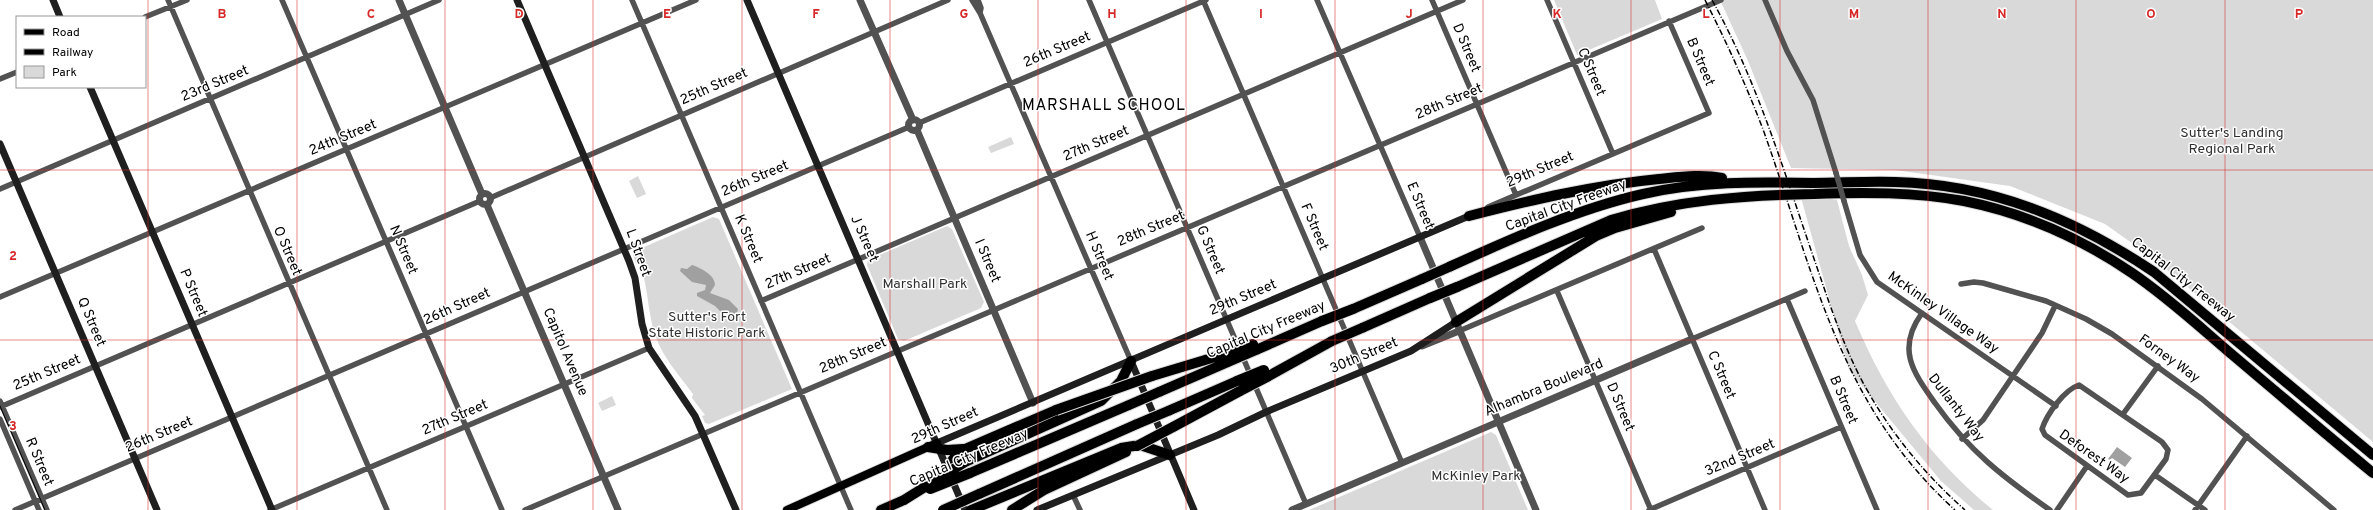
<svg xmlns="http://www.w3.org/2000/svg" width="2373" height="510" viewBox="0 0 2373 510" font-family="Overpass,sans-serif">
  <rect width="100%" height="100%" fill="#fff"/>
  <!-- green -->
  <path fill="#d9d9d9" d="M1554 0H1655L1662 19 1577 55Z
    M1720 0H2373V442L2153 258 2105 224 2010 186 1895 170 1791 168 1748 61Z
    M1011 137 1014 144 991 153 988 147Z
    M638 176 646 194 637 198 629 181Z
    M1800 194 1837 200 1849 246 1862 275 1868 295 1855 321C1887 397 1929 458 1993 510H1974L1941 481 1849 370Z
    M713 217 719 219 792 389 709 424 705 423 702 416 705 415 692 398 693 394C679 375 663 358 655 335 648 313 648 289 641 266L636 263 633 255 635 251Z
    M947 226 952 229 984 302 981 308 904 341 898 339 867 265 868 260Z
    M612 396 616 405 602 411 598 403Z
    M1491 432 1496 435 1528 510H1309Z"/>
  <!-- water -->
  <path fill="#a0a0a0" d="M692 265C701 268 715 275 715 285L710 293 729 300 738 309 736 317 733 319 727 318 715 306 697 296V293L705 290 706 285 692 282 680 271 681 268 687 269Z
    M2117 447 2132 458 2125 467 2112 458 2110 460 2108 459Z"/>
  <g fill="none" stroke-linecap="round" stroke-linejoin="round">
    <defs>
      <path id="primary" d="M787 510 937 443"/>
      <path id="motorway" d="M1469 216C1531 200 1595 185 1659 179 1680 177 1702 174 1722 178
        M1449 267C1511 239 1577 209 1643 194 1699 181 1756 182 1813 183 1840 183 1868 181 1895 182 1991 184 2075 219 2154 272L2373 455
        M1457 287 1611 220C1677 200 1746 195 1814 194 1864 192 1914 192 1964 201 2024 213 2082 239 2132 273 2169 298 2202 329 2235 357 2281 396 2327 435 2373 473
        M1353 309 1422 279
        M1456 322 1596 236 1615 228 1671 212
        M1362 328 1430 298
        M1256 350 1322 321
        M1152 376 1225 354
        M1267 377 1332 341
        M1159 392 1228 362
        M1168 411 1237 381
        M1173 427 1240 391
        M928 447 947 450 963 449
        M965 462 1101 401 1121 381 1131 361
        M947 467 958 453 965 449 1056 410
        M970 473 1129 405
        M979 494 1137 424
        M881 510 904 500
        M971 510 1121 448 1140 445 1170 455
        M1012 510 1044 490 1126 452"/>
    </defs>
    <!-- primary casing -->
    <use href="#primary" stroke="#dbdbdb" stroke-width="10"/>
    <!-- motorway casing -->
    <use href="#motorway" stroke="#dbdbdb" stroke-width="12"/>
    <!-- minor -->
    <path stroke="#525252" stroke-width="5.5" d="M168 0 387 510
      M282 0 502 510
      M632 0 851 510
      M972 0 980 13 1131 361
      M978 0 981 8 980 13
      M1089 0 1306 504
      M1203 0 1402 463
      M1317 0 1420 237
      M1432 0 1516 195
      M1547 0 1613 154
      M1765 0 1787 51 1813 100 1836 173
      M145 17 187 0
      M0 79 17 72
      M919 123 1206 0
      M0 189 439 0
      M490 198 948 0
      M1844 201 1860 255 1877 282 2056 406
      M1488 207 1709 113 1669 21
      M1654 249 1765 510
      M1961 284 1974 282 1983 283 2046 301 2086 319 2112 334 2202 399 2334 510
      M1557 291 1651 510
      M0 297 696 0
      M1787 299 1877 510
      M761 301 1463 0
      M1922 313C1896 349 1913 372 1935 403 1969 451 2003 477 2050 510
      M1459 331 1702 228
      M1692 339 1805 291
      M2079 385 2162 442 2168 450 2166 459 2141 493 2128 495 2045 435 2042 429C2047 414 2064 390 2079 385Z
      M0 401 47 510
      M0 407 480 201
      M2123 414 2158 366
      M0 419 39 510
      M1962 439 1983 420 2042 333 2055 306
      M2155 475 2205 510
      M1073 495 1080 510
      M15 510 909 127
      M270 510 649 348
      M525 510 1721 0
      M1649 510 1841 427
      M2057 510 2087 466
      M2195 510 2247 436"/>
    <!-- tertiary -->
    <path stroke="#525252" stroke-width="7" d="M399 0 482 194
      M860 0 913 120
      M908.5 125a5.5 5.5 0 1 1 11 0a5.5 5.5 0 1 1-11 0Z
      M917 130 1033 403
      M479.5 199a5.5 5.5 0 1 1 11 0a5.5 5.5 0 1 1-11 0Z
      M487 205 618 510
      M1420 237 1536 510
      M1422 346 1459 331
      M1292 510 1692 339"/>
    <!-- secondary -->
    <path stroke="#1f1f1f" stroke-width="7" d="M53 0 60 17
      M517 0 629 261 635 278 642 324 649 348 695 416 736 510
      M747 0 965 510
      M90 87 272 510
      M0 144 157 510
      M1131 361 1194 510
      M937 443 1469 216
      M1037 510 1218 435 1266 412 1411 351 1456 322"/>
    <!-- primary -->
    <use href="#primary" stroke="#000" stroke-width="8"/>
    <!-- motorway -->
    <use href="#motorway" stroke="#000" stroke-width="10"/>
    <!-- tram -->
    <path stroke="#000" stroke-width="1" d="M0 406 45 510"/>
    <!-- rail -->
    <path stroke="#000" stroke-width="1.5" stroke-dasharray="6 2 1 2" stroke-linecap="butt" d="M1705 0C1727 43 1747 87 1764 132 1814 273 1839 405 1955 510
      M1712 0C1756 79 1782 165 1811 250 1826 293 1839 335 1859 375 1885 426 1922 472 1965 510"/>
    <defs>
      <path id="motorway-bridge" d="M1422 279 1449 267
        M1430 298 1457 287
        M1322 321 1353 309
        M1332 341 1362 328
        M1225 354 1253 344
        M1228 362 1256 350
        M1237 381 1264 370
        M1240 391 1267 377
        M1129 405 1159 392
        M1056 410 1152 376
        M1137 424 1168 411
        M1137 446 1173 427
        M930 489 970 473
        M904 500 965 462
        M943 510 979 494"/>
    </defs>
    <!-- motorway-bridge casing -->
    <use href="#motorway-bridge" stroke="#dbdbdb" stroke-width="12" stroke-linecap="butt"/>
    <!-- minor-bridge -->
    <path stroke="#525252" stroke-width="5.5" d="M1836 173 1844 201"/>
    <!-- motorway-bridge -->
    <use href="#motorway-bridge" stroke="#000" stroke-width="10"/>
  </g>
  <!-- grid -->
  <path fill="none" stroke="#d62828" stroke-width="1" stroke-opacity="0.55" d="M148 0V510M297 0V510M445 0V510M593 0V510M742 0V510M890 0V510M1038 0V510M1186 0V510M1335 0V510M1483 0V510M1631 0V510M1780 0V510M1928 0V510M2076 0V510M2225 0V510M0 170H2373M0 340H2373"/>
  <g text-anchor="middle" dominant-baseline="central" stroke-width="3" stroke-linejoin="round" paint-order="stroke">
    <!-- street labels -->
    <g font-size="14" fill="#000" stroke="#fff">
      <text transform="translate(1466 48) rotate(67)">D Street</text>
      <text transform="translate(1057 50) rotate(-23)">26th Street</text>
      <text transform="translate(1700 62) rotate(67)">B Street</text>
      <text transform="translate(1591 72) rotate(67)">C Street</text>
      <text transform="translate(215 84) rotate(-23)">23rd Street</text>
      <text transform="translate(714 87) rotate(-24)">25th Street</text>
      <text transform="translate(1449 102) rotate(-23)">28th Street</text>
      <text transform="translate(343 138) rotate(-23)">24th Street</text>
      <text transform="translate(1096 144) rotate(-23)">27th Street</text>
      <text transform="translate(1540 170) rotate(-23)">29th Street</text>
      <text transform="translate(755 179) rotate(-23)">26th Street</text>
      <text transform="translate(1420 206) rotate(67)">E Street</text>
      <text transform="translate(1566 206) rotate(-20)">Capital City Freeway</text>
      <text transform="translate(1314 227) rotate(67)">F Street</text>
      <text transform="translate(1151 229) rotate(-23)">28th Street</text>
      <text transform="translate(748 239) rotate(67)">K Street</text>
      <text transform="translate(864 239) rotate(66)">J Street</text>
      <text transform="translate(403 250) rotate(67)">N Street</text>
      <text transform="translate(1210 250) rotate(67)">G Street</text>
      <text transform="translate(287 251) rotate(67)">O Street</text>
      <text transform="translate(638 253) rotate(70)">L Street</text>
      <text transform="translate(1099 256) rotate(67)">H Street</text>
      <text transform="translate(987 261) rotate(67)">I Street</text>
      <text transform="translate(798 272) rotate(-23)">27th Street</text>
      <text transform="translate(2183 280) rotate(38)">Capital City Freeway</text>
      <text transform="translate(193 293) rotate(67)">P Street</text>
      <text transform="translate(1243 298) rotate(-23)">29th Street</text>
      <text transform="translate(457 307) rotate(-24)">26th Street</text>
      <text transform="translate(1943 313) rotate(35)">McKinley Village Way</text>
      <text transform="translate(91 322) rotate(67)">Q Street</text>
      <text transform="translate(1266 330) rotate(-23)">Capital City Freeway</text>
      <text transform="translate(565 352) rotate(67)">Capitol Avenue</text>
      <text transform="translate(853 356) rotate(-23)">28th Street</text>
      <text transform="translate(1364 356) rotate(-23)">30th Street</text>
      <text transform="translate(2169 359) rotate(36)">Forney Way</text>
      <text transform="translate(47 373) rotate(-23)">25th Street</text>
      <text transform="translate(1721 375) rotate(67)">C Street</text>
      <text transform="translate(1544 388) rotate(-23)">Alhambra Boulevard</text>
      <text transform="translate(1843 400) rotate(67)">B Street</text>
      <text transform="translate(1620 407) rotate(67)">D Street</text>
      <text transform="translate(1956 408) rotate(52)">Dullanty Way</text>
      <text transform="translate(455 418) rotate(-23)">27th Street</text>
      <text transform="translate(945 426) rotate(-24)">29th Street</text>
      <text transform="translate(159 435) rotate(-23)">26th Street</text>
      <text transform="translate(2094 457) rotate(35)">Deforest Way</text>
      <text transform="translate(969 458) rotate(-23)">Capital City Freeway</text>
      <text transform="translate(1740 458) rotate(-23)">32nd Street</text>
      <text transform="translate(39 462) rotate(67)">R Street</text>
    </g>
    <!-- park labels -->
    <g font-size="14" fill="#303030" stroke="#fff">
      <text x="2232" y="133">Sutter's Landing<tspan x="2232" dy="16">Regional Park</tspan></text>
      <text x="925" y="284">Marshall Park</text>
      <text x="707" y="317">Sutter's Fort<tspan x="707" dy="16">State Historic Park</tspan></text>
      <text x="1476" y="476">McKinley Park</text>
    </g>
    <!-- quarter labels -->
    <g font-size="16" letter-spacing="1" fill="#000" stroke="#fff">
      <text x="1104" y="106">MARSHALL SCHOOL</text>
    </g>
  </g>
  <g font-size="13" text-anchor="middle" font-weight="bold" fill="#d62828" stroke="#fff" stroke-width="3" stroke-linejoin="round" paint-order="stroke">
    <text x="222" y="18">B</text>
    <text x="371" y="18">C</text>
    <text x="519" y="18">D</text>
    <text x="667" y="18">E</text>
    <text x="816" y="18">F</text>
    <text x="964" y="18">G</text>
    <text x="1112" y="18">H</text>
    <text x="1261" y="18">I</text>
    <text x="1409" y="18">J</text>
    <text x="1557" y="18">K</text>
    <text x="1706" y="18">L</text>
    <text x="1854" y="18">M</text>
    <text x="2002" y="18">N</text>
    <text x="2151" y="18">O</text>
    <text x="2299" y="18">P</text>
    <text x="13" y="260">2</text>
    <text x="13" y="430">3</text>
  </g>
  <!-- legend -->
  <rect x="16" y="16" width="130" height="72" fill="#ffffff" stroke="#999999"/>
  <rect x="24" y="29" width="20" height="6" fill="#000000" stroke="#999999"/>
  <text x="52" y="36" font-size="12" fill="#000000">Road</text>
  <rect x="24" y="49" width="20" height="6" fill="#000000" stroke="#999999"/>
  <text x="52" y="56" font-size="12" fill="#000000">Railway</text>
  <rect x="24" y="66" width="20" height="12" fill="#d9d9d9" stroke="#999999"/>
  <text x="52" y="76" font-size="12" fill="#000000">Park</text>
</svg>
